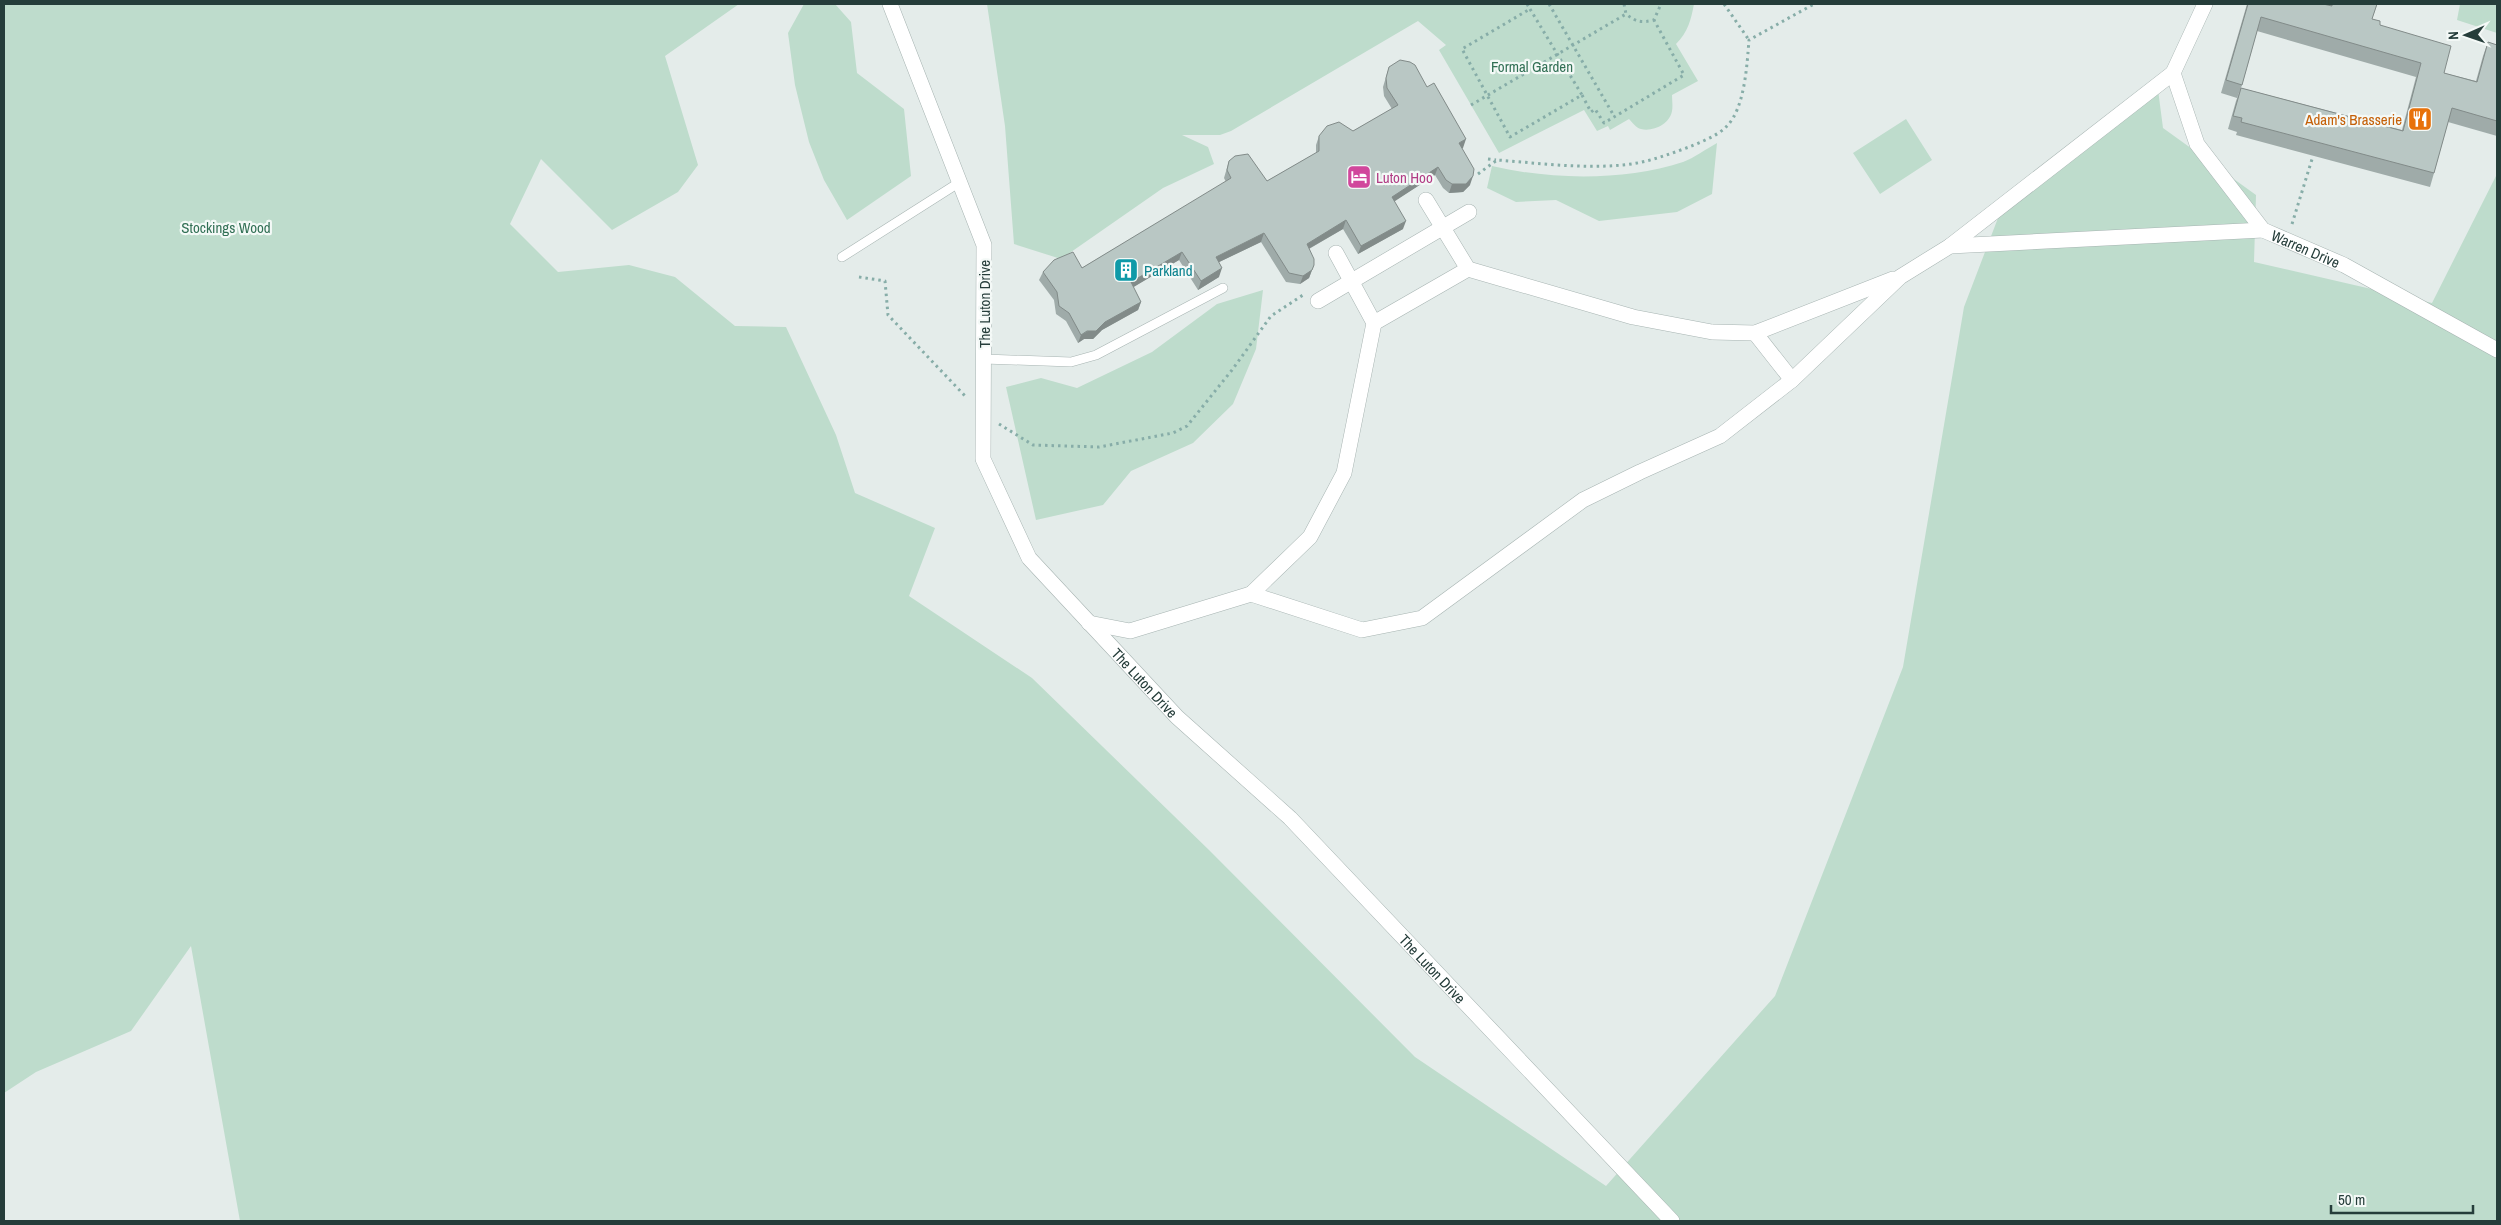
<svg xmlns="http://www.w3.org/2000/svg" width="2501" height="1225" viewBox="0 0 2501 1225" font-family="'Archivo Narrow',sans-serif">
  <rect width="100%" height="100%" fill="#e4ecea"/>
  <!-- green -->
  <path fill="#bedccc" d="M4 4H739L665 56 698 165 678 192 612 230 541 159 510 224 558 272 629 265 675 277 735 326 786 327 836 435 855 493 935 528 909 596 1032 678 1209 850 1415 1057 1606 1186 1775 996 1903 667 1964 307 1998 218 2157 82 2163 128 2256 195 2254 262 2432 303 2497 174V1221H240L191 946 131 1031 36 1072 4 1093Z
    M804 4H835L851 22 857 73 904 109 911 176 847 220 824 180 809 142 795 85 788 33Z
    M987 4H1694C1691 20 1688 32 1676 44L1698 81 1672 95C1672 100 1673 106 1672 111 1670 124 1653 132 1641 129 1636 128 1632 122 1629 119L1610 130 1608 126 1597 131 1584 110 1499 153 1439 50 1446 45 1418 21 1231 131 1220 135H1182L1208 147 1214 164 1163 188 1061 259 1014 244 1005 126Z
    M2460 4H2497V33L2457 20Z
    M1906 119 1932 160 1880 194 1853 153Z
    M1717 143 1712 194 1677 212 1599 221 1556 200 1516 202 1487 188 1492 166C1551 180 1625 181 1683 162 1694 158 1706 149 1717 143Z
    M1263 290 1256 349 1233 404 1193 443 1131 471 1103 505 1036 520 1006 387 1041 378 1077 388 1152 352 1217 304Z"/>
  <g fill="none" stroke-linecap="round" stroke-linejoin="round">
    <defs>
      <path id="service" d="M842 257 960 182
        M984 359 1071 362 1096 355 1223 288"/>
      <g id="minor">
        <path id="s1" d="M890 4 984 245 983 459 1029 558 1177 717 1290 818 1672 1221"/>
        <path id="s2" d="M2205 4 2173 73 2197 144 2263 230 2344 265 2497 350"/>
        <path d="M1426 200 1468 269 1633 317 1712 332 1755 333 1893 279"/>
        <path d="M1950 246 2173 73"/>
        <path d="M1318 301 1469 212"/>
        <path d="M1374 323 1468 269"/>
        <path d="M1755 333 1792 380"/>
        <path d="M1251 594 1310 537 1344 473 1374 323 1336 253"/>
        <path d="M1089 623 1130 631 1251 594 1362 630 1422 618 1583 500 1640 472 1720 436 1792 380 1900 277 1950 246 2263 230"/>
      </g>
    </defs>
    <!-- service casing -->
    <use href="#service" stroke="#a7b4b2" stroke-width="10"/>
    <!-- minor casing -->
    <use href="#minor" stroke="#a7b4b2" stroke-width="16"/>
    <!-- path -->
    <path stroke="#87ada8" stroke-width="3" stroke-dasharray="2.5 4" stroke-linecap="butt" d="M1527 4 1530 9
      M1549 4 1614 116
      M1624 4 1626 14C1636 22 1641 23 1654 20L1661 4
      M1724 4 1749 40
      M1530 9 1582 95 1510 137 1462 49Z
      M1582 95 1591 112 1595 109 1604 123 1684 75 1654 20
      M1471 105 1626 14
      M1488 159 1496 160
      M1478 174 1497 160C1538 163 1581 169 1623 165 1646 163 1667 155 1689 147 1701 142 1717 136 1726 127 1745 109 1747 64 1749 40L1814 4
      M2292 224 2313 156
      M859 277 885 281 888 315 967 398
      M999 424 1033 445 1099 447 1173 433 1187 426 1232 370 1271 316 1303 295"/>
    <!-- service -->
    <use href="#service" stroke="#fff" stroke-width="9"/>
    <!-- minor -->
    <use href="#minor" stroke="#fff" stroke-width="15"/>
  </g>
  <!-- wall -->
  <path fill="#9faba9" d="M2247 4H2323L2330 6 2331 4H2377L2372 19 2444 73 2476 81 2483 56 2488 42 2497 45V136L2448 122 2434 173 2430 187 2236 135 2237 132 2228 129 2236 101 2241 88 2402 130 2416 77 2257 31 2242 85 2237 98 2221 93Z
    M1389 67 1463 148H1462L1470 185 1463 192 1449 193 1443 188 1435 175 1394 201 1403 229 1358 254 1343 229 1309 249 1314 265 1309 278 1300 284 1286 282 1261 242 1219 262V277L1198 290 1179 260 1133 287 1141 302 1138 310 1102 330 1093 339H1084L1078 343 1066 321 1056 314 1054 300 1039 280 1043 272 1082 268 1226 182 1224 178 1229 161 1267 181 1316 153V145L1319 136 1353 131 1392 109 1384 96 1383 87Z"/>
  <!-- shaded-wall -->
  <path fill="#828b89" d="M1466 139 1463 148 1456 152 1459 143Z
    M1438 167 1435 175 1389 205 1392 197Z
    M1473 176 1470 185 1463 192 1449 193 1452 184Z
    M1346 220 1343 229 1303 252 1307 244Z
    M1406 221 1403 229 1358 254 1361 246Z
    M1264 233 1261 242 1213 265 1216 257Z
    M1182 252 1179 260 1127 291 1131 282Z
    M1222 268 1219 277 1198 290 1201 281Z
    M1312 270 1309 278 1300 284 1303 276Z
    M1141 302 1138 310 1102 330 1093 339H1084L1078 343 1081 335Z"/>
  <!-- building -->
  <path fill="#b9c7c4" stroke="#828b89" d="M2248 4H2323L2332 6V4H2377L2372 19 2380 21V25L2451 46 2444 73 2477 82 2488 42 2497 45V121L2452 108 2434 173 2241 122 2242 118 2233 116 2241 88 2403 131 2421 63 2261 17 2242 85 2226 80Z
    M1400 60 1410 62 1415 65 1427 87 1434 83 1466 139 1459 143 1474 169 1473 176 1466 184H1452L1446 180 1438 167 1392 197 1406 221 1361 246 1346 220 1307 244 1314 259V265L1312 270 1303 276 1289 273 1264 233 1216 257 1222 268 1201 281 1182 252 1131 282 1141 302 1105 322 1096 331H1087L1081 335 1069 313 1059 306 1057 292 1043 272 1054 260 1073 252 1082 268 1231 178 1227 170 1229 161 1235 156 1248 154 1267 181 1319 151V136L1327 126 1339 122 1353 131 1398 105 1387 88 1386 78 1389 67Z"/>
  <!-- icons -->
  <defs>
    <symbol id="restaurant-square" viewBox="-11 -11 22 22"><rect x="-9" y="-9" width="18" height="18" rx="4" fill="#e8710a" stroke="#f4f9f7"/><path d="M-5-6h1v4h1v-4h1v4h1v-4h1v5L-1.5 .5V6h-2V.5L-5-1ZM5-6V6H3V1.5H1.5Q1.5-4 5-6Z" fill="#fff"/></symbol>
    <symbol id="hotel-square" viewBox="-11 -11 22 22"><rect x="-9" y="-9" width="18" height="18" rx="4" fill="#d1479c" stroke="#f4f9f7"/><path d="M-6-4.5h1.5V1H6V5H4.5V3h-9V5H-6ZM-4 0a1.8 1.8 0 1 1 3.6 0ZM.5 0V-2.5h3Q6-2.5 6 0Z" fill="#fff"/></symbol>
    <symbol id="building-square" viewBox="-11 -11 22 22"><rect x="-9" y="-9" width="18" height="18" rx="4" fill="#0f9aa8" stroke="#f4f9f7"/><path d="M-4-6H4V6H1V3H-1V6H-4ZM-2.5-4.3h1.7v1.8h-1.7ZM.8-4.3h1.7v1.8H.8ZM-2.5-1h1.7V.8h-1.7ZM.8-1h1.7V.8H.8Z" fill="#fff"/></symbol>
  </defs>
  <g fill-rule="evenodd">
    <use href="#restaurant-square" x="2406" y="105" width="28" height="28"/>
    <use href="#hotel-square" x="1345" y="163" width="28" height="28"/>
    <use href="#building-square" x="1112" y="256" width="28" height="28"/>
  </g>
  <g text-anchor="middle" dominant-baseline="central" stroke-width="4.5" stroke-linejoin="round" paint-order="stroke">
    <!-- park labels -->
    <g font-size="15" fill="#327055" stroke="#f4f9f7">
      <text x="1532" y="66">Formal Garden</text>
      <text x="226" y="227">Stockings Wood</text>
    </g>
    <!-- food labels -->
    <g font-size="15" fill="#c56008" stroke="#f4f9f7" text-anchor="end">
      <text x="2402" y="119">Adam's Brasserie</text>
    </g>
    <!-- hotel labels -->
    <g font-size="15" fill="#b23c85" stroke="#f4f9f7" text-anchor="start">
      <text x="1376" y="177">Luton Hoo</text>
    </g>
    <!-- street labels -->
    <g font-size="15" fill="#253d3a" stroke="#f4f9f7">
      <text stroke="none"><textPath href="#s2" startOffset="306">Warren Drive</textPath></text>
      <text transform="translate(984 304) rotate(-90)">The Luton Drive</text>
      <text stroke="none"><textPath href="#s1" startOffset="752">The Luton Drive</textPath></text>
      <text stroke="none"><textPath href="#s1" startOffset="1158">The Luton Drive</textPath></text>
    </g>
    <!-- culture labels -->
    <g font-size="15" fill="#0d838f" stroke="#f4f9f7" text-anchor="start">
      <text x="1144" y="270">Parkland</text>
    </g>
  </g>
  <!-- border -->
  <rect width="2501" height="1225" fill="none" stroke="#253d3a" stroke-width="10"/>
  <!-- north arrow -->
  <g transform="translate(2466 35) rotate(268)" stroke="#f4f9f7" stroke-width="4" paint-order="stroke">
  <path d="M0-4L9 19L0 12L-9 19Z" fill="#253d3a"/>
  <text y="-8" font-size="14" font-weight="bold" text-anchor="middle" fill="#253d3a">N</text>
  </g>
  <!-- scale -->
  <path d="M2331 1205v8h142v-8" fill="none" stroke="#253d3a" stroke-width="2.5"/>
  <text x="2338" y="1205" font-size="15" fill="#253d3a" stroke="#f4f9f7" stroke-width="4" paint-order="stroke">50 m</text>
</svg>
